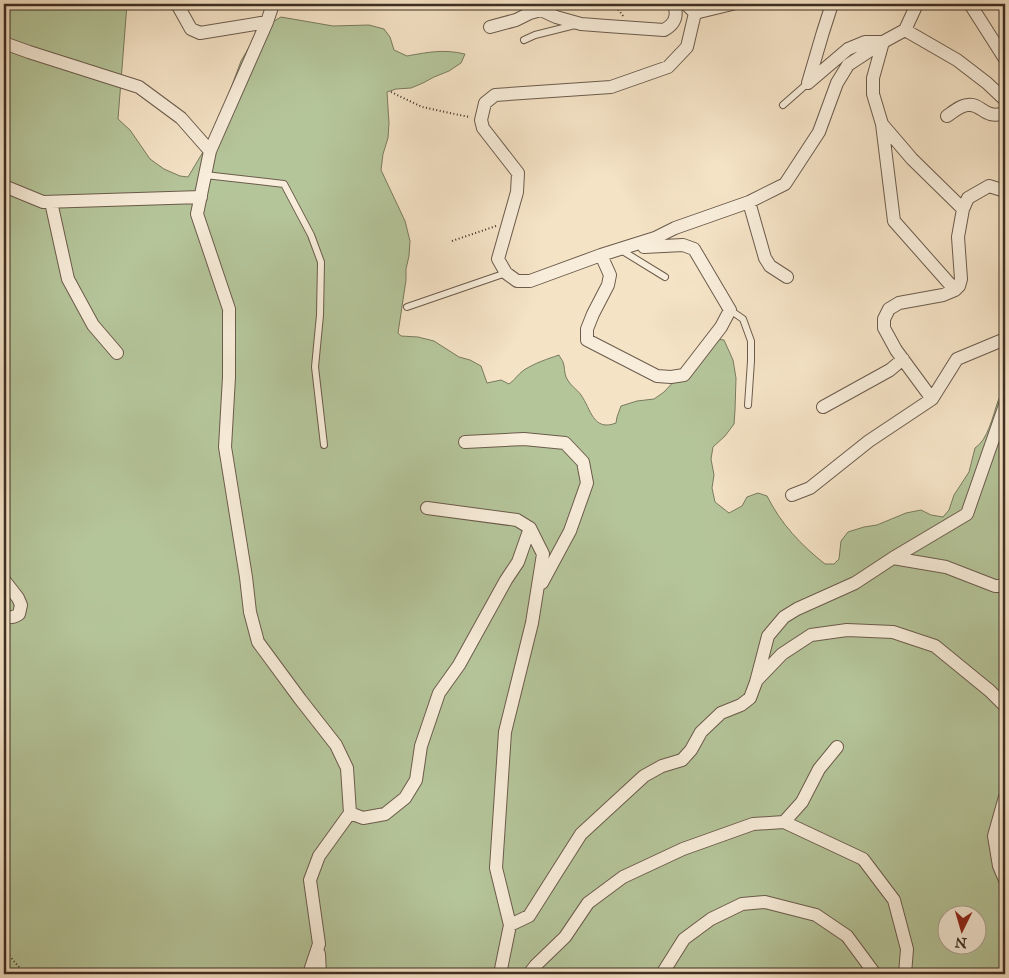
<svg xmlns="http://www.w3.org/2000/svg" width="1009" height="978" viewBox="0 0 1009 978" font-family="'IM FELL Great Primer',serif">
  <rect width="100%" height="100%" fill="#f5e3c6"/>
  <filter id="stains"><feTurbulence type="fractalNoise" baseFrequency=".004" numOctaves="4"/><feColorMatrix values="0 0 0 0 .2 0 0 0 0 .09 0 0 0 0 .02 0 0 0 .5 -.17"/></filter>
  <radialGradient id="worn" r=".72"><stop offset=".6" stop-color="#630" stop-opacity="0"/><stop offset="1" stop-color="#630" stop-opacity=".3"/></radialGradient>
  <!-- green -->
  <path fill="#b5c59a" stroke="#797a5e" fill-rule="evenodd" d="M4 4H127L118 119 130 130 150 159 164 169 180 176 188 177 206 147 224 110 231 88 241 61 259 30 281 17 333 26 369 25 384 29 390 37 394 50 407 56C429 52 444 49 465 54L461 63 449 71 434 77 423 83 411 88 396 89 387 92 389 123 388 138 383 154 381 170 405 221 410 241 409 256 406 269V280L398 333 401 336 418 337 434 341 459 357 470 360 481 366 487 383 501 380 509 384C515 380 518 374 524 370 535 363 547 359 559 355 559 356 563 361 563 362 565 367 564 372 566 377 571 387 576 388 581 395 591 409 593 432 616 423L617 417 621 406 637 401 654 399 664 392 679 376 709 338 724 340 733 360 736 378 735 410 734 424 725 436 713 447 711 459 714 475 712 488 715 502 729 513 742 506 747 497 758 493 767 496C781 524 801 545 825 564H834L839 559 841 541 848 532 864 527 877 525 906 513 921 510 931 515 943 517 949 510 954 495 969 472 975 448C988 440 993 415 998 401 999 397 1003 394 1005 391V974H4ZM946 916H976V946H946Z"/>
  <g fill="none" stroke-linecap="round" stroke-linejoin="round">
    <defs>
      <path id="lane" d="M524 40 535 35 575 25
        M783 105 808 83
        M205 175 284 184 311 235 321 262 320 315 315 367 324 445
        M621 250 665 277
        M407 307 506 273
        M730 310 743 319 751 341V361L748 405"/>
      <path id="street" d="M177 4 191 29 200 33 267 22
        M273 4 267 22 210 151 197 214 229 309V377L225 447 246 577 250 612 258 642 300 699 336 745 347 768 350 813
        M686 4 695 13 687 47 668 67 611 87 495 95 485 103 481 120 483 128 518 173 517 192 498 259 506 273 517 281H530L601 255 655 238 675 228 749 202 785 184 819 132 837 83 848 65 883 42 905 30
        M970 4 1005 59
        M695 13 732 4
        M490 27 516 20 530 13 541 10 556 17 581 24 607 26 664 30C675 24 678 16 674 4
        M905 30 957 60 987 83 1005 100
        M905 30 917 4
        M883 42 873 78V94L882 124 894 221 955 290
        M4 43 29 52 139 87 181 118 210 151
        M808 83 848 49 865 42H883
        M808 83 823 32 832 4
        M947 116C953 112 961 105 968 105 982 103 984 120 1005 113
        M882 124 912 159 963 209
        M4 186 43 202 201 197
        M51 202 68 279 93 325 117 353
        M749 202 765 258 770 266 787 277
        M601 255 610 275 608 285 593 314 587 329V340L657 376 671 377 684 375 721 327 730 310 694 249 683 245 644 247
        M932 399 896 350 884 328V319L889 309 899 303 943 295 955 290 959 286 961 279 958 237 963 209 968 198 989 186 1005 191
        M823 407 890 370 903 359
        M465 442 524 439 565 443 583 462 587 483 570 531 542 583
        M792 495 810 488 869 441 932 399 957 359 1005 339
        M427 508 517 520 530 528 543 554 532 623 505 732 496 868 510 925 500 974
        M893 558 946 567 995 586H1005
        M4 580 18 598 21 605 19 614C13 618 10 618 4 615
        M757 680 782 654 811 635 847 630 893 632 935 646 990 691 1005 706
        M1005 797 994 836 999 866 1005 880
        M350 813 363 818 385 814 405 798 416 780 421 746 439 693 459 665 506 580 518 562 530 528
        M784 822 802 802 819 769 837 747
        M510 925 529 916 581 834 644 776 662 766 682 760 691 750 701 732 721 713 741 705 750 698 756 682 768 636 784 617 797 609 855 583 893 558 967 514 1005 405
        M319 954 320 974
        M309 974 319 944 310 880 319 856 350 813
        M529 974 536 965 565 937 588 903 623 877 683 849 753 824 784 822 863 859 894 900 907 949 905 974
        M662 974 684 939 711 919 742 904 765 902 816 915 847 936 875 974"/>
    </defs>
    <!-- lane casing -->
    <use href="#lane" stroke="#6b5b4c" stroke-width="8"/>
    <!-- street casing -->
    <use href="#street" stroke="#6b5b4c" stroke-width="14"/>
    <!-- path -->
    <path stroke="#3d2e23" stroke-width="2" stroke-dasharray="1 2.5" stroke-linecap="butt" d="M614 4 623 16
      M391 92 422 107 469 117
      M452 241 496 226
      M4 952H6L25 974"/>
    <!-- lane -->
    <use href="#lane" stroke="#f8edda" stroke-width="6"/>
    <!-- street -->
    <use href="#street" stroke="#f8edda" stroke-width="12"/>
  </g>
  <!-- margin -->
  <rect width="1009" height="978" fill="none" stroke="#f5e3c6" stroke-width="20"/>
  <rect x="5" y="5" width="999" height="968" fill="none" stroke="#3d2e23" stroke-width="2.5"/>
  <rect x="10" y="10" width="989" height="958" fill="none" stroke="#3d2e23"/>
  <!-- north arrow -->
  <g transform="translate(962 930) rotate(185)"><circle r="24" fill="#f8edda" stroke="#ada191"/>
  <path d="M0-4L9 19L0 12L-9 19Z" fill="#8f2418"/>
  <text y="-8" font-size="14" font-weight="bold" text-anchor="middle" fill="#3d2e23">N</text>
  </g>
  <rect width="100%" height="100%" filter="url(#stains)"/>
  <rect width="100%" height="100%" fill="url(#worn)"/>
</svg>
